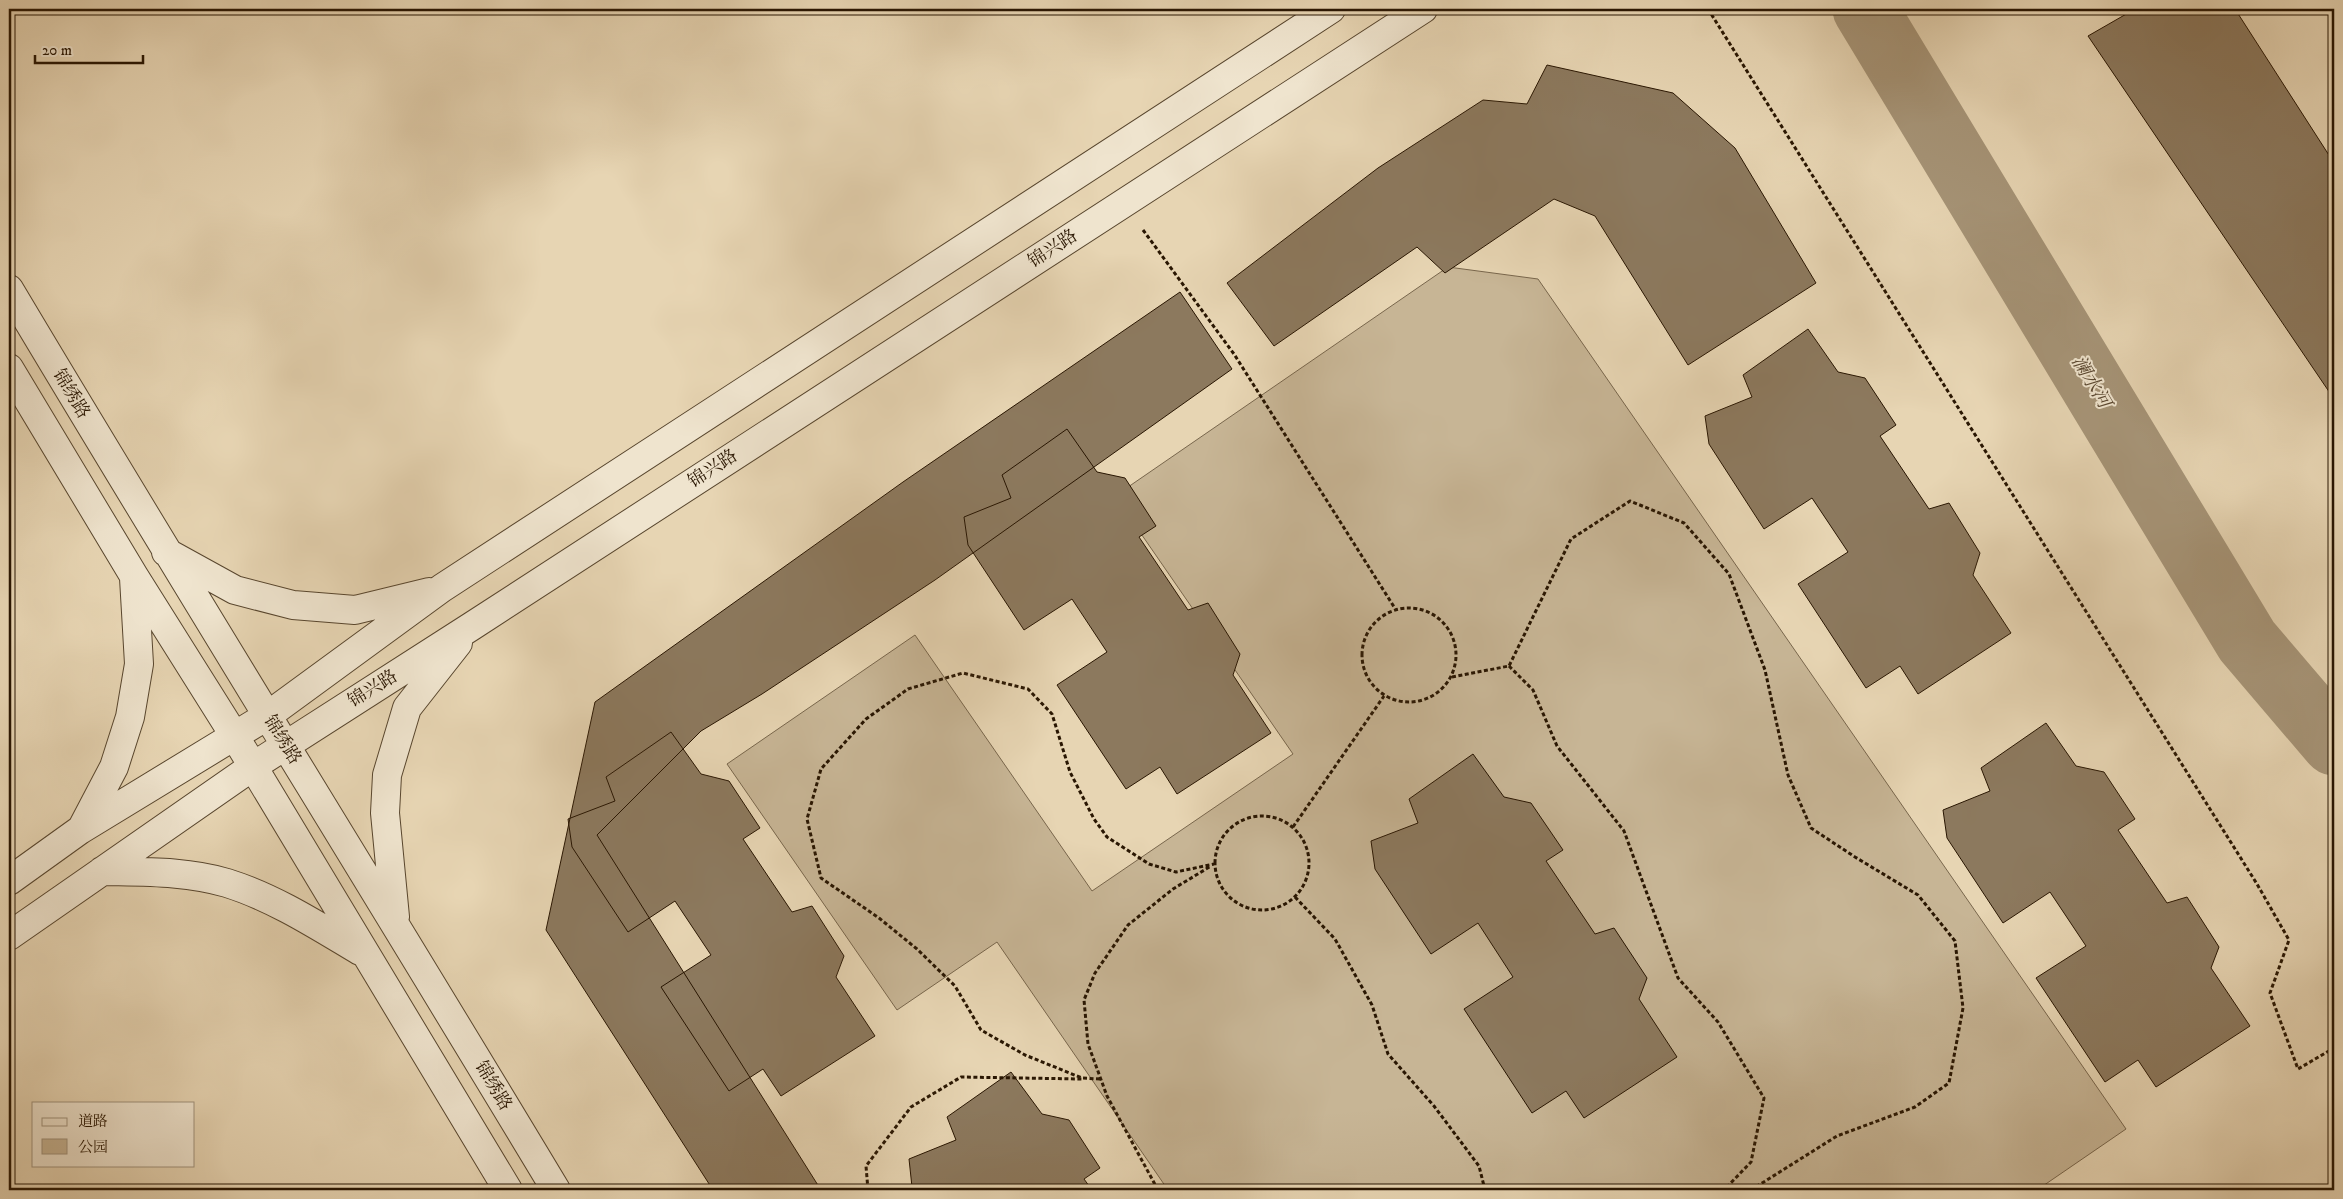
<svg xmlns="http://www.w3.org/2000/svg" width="2343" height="1199" viewBox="0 0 2343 1199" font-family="'IM FELL DW Pica','Noto Serif SC',serif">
  <rect width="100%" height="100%" fill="#e7d5b3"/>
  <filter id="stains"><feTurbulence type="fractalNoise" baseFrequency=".004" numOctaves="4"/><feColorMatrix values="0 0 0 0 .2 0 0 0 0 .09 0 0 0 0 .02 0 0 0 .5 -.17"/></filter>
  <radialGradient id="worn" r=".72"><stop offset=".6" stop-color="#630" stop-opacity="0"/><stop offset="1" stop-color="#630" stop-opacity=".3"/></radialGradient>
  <!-- green -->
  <path fill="#c7b595" stroke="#78664c" d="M1448 267 1538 279 2126 1129 2037 1190H1168L997 942 897 1010 727 764 915 635 1092 891 1293 754 1115 496Z"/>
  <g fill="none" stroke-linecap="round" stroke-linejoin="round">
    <!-- river -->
    <path stroke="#a69477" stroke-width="65" d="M1865 9 2247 641 2334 743"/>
  </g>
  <!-- building -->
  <path fill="#8c795e" stroke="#291602" d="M2135 9H2235L2334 163V399L2088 36Z
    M1547 65 1673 93 1735 148 1816 283 1688 365 1595 216 1554 199 1445 273 1417 247 1274 346 1227 283 1378 168 1483 100 1527 104Z
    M1180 292 1232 369 935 580 762 694 701 731 597 835 821 1190H713L546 930 595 702 903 482Z
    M1808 329 1838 372 1865 378 1896 425 1880 436 1929 509 1949 503 1980 553 1973 575 2011 633 1918 694 1900 666 1866 688 1798 584 1848 552 1812 498 1764 529 1709 444 1705 416 1752 397 1743 375Z
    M1067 429 1097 472 1125 478 1156 526 1139 537 1188 610 1208 603 1240 654 1233 675 1271 733 1177 794 1160 767 1126 789 1057 685 1107 652 1072 599 1024 630 968 545 964 517 1011 498 1002 475Z
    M2046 723 2076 766 2104 772 2135 819 2118 830 2167 903 2187 897 2219 947 2211 968 2250 1026 2156 1087 2138 1060 2105 1082 2036 978 2086 946 2050 892 2003 923 1947 838 1943 810 1990 791 1981 768Z
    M671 732 701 774 729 781 760 828 743 839 792 912 812 906 844 956 836 977 875 1036 781 1096 763 1069 729 1091 661 987 711 955 675 901 628 932 572 847 568 819 615 801 606 777Z
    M1473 754 1504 797 1531 803 1563 850 1546 861 1595 934 1614 928 1647 978 1639 999 1677 1057 1584 1118 1566 1091 1532 1113 1464 1009 1513 977 1478 923 1431 954 1375 869 1371 841 1418 823 1409 799Z
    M1011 1072 1042 1114 1069 1120 1100 1168 1084 1179 1092 1190H915L912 1187 909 1159 956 1140 947 1117Z"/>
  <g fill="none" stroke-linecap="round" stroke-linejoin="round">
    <defs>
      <path id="tertiary" d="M9 289C189 591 375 889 556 1190
        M9 368 134 576 234 735 508 1190
        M166 552 235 590 293 605 355 610 429 592
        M82 828 114 767 130 717 139 664 134 578
        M102 871C144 872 187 871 227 883 275 898 318 926 360 951
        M9 881 80 830 267 716 442 588 1331 9
        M395 917 385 813 387 775 407 708 458 643
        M9 936 252 767 472 626 1423 9"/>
    </defs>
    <!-- tertiary casing -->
    <use href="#tertiary" stroke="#58462e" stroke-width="30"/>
    <!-- path -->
    <path stroke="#291602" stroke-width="3" stroke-dasharray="4 2.5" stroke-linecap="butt" d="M1708 9 2257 884 2289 940 2270 993 2298 1069 2334 1048
      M1143 230 1234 354 1396 610
      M1362 655a47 47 0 1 1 94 0a47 47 0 1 1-94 0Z
      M1509 666 1533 690 1557 746 1624 831 1678 978 1718 1022 1764 1098 1751 1162 1724 1190
      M1452 677 1509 666 1571 539 1630 501 1684 523 1729 574 1765 670 1788 775 1811 828 1855 857 1918 895 1955 941 1963 1008 1949 1083 1915 1107 1837 1136 1751 1190
      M1215 863a47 47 0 1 1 94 0a47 47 0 1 1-94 0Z
      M1293 827 1384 696
      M1295 897 1335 939 1372 1005 1388 1054 1434 1106 1479 1166 1485 1190
      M1100 1079 1082 1078 1025 1055 981 1030 955 986 917 949 879 918 821 878 807 819 821 769 866 719 908 689 963 673 1028 689 1052 714 1070 772 1094 819 1107 837 1149 864 1176 872 1214 864
      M868 1190 866 1166 911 1107 961 1077 1082 1079
      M1158 1190 1107 1096 1088 1044 1084 1000 1095 973 1128 925 1173 889 1211 866"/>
    <!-- tertiary -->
    <use href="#tertiary" stroke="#efe4ce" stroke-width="28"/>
  </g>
  <g text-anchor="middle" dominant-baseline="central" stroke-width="4" stroke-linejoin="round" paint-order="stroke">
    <!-- street labels -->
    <g font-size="18" fill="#291602" stroke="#efe4ce">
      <text transform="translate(1053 249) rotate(-33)">锦兴路</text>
      <text transform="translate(71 394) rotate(59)">锦绣路</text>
      <text transform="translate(713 469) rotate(-33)">锦兴路</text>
      <text transform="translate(373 689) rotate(-32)">锦兴路</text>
      <text transform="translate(282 740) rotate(58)">锦绣路</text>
      <text transform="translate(493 1086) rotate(59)">锦绣路</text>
    </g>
    <!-- water labels -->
    <g font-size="19" font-style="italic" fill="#5b4831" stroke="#efe4ce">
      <text transform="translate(2091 382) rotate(59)">澜水河</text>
    </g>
  </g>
  <!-- margin -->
  <rect width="2343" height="1199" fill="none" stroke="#e7d5b3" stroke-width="30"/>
  <rect x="10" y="10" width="2323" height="1179" fill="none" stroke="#291602" stroke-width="2.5"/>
  <rect x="15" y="15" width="2313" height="1169" fill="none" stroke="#291602"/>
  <!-- legend -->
  <rect x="32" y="1102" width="162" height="65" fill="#efe4ce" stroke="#a0927c"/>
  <rect x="42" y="1118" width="25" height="8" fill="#efe4ce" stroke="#a0927c"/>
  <text x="78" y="1126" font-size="15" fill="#291602">道路</text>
  <rect x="42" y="1139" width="25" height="15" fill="#c7b595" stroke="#a0927c"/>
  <text x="78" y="1152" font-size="15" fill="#291602">公园</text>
  <!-- scale -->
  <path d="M35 55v8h108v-8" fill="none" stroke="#291602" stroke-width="2.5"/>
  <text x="42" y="55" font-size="15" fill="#291602" stroke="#efe4ce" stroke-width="4" paint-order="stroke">20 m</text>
  <rect width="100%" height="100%" filter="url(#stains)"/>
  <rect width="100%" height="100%" fill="url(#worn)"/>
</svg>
